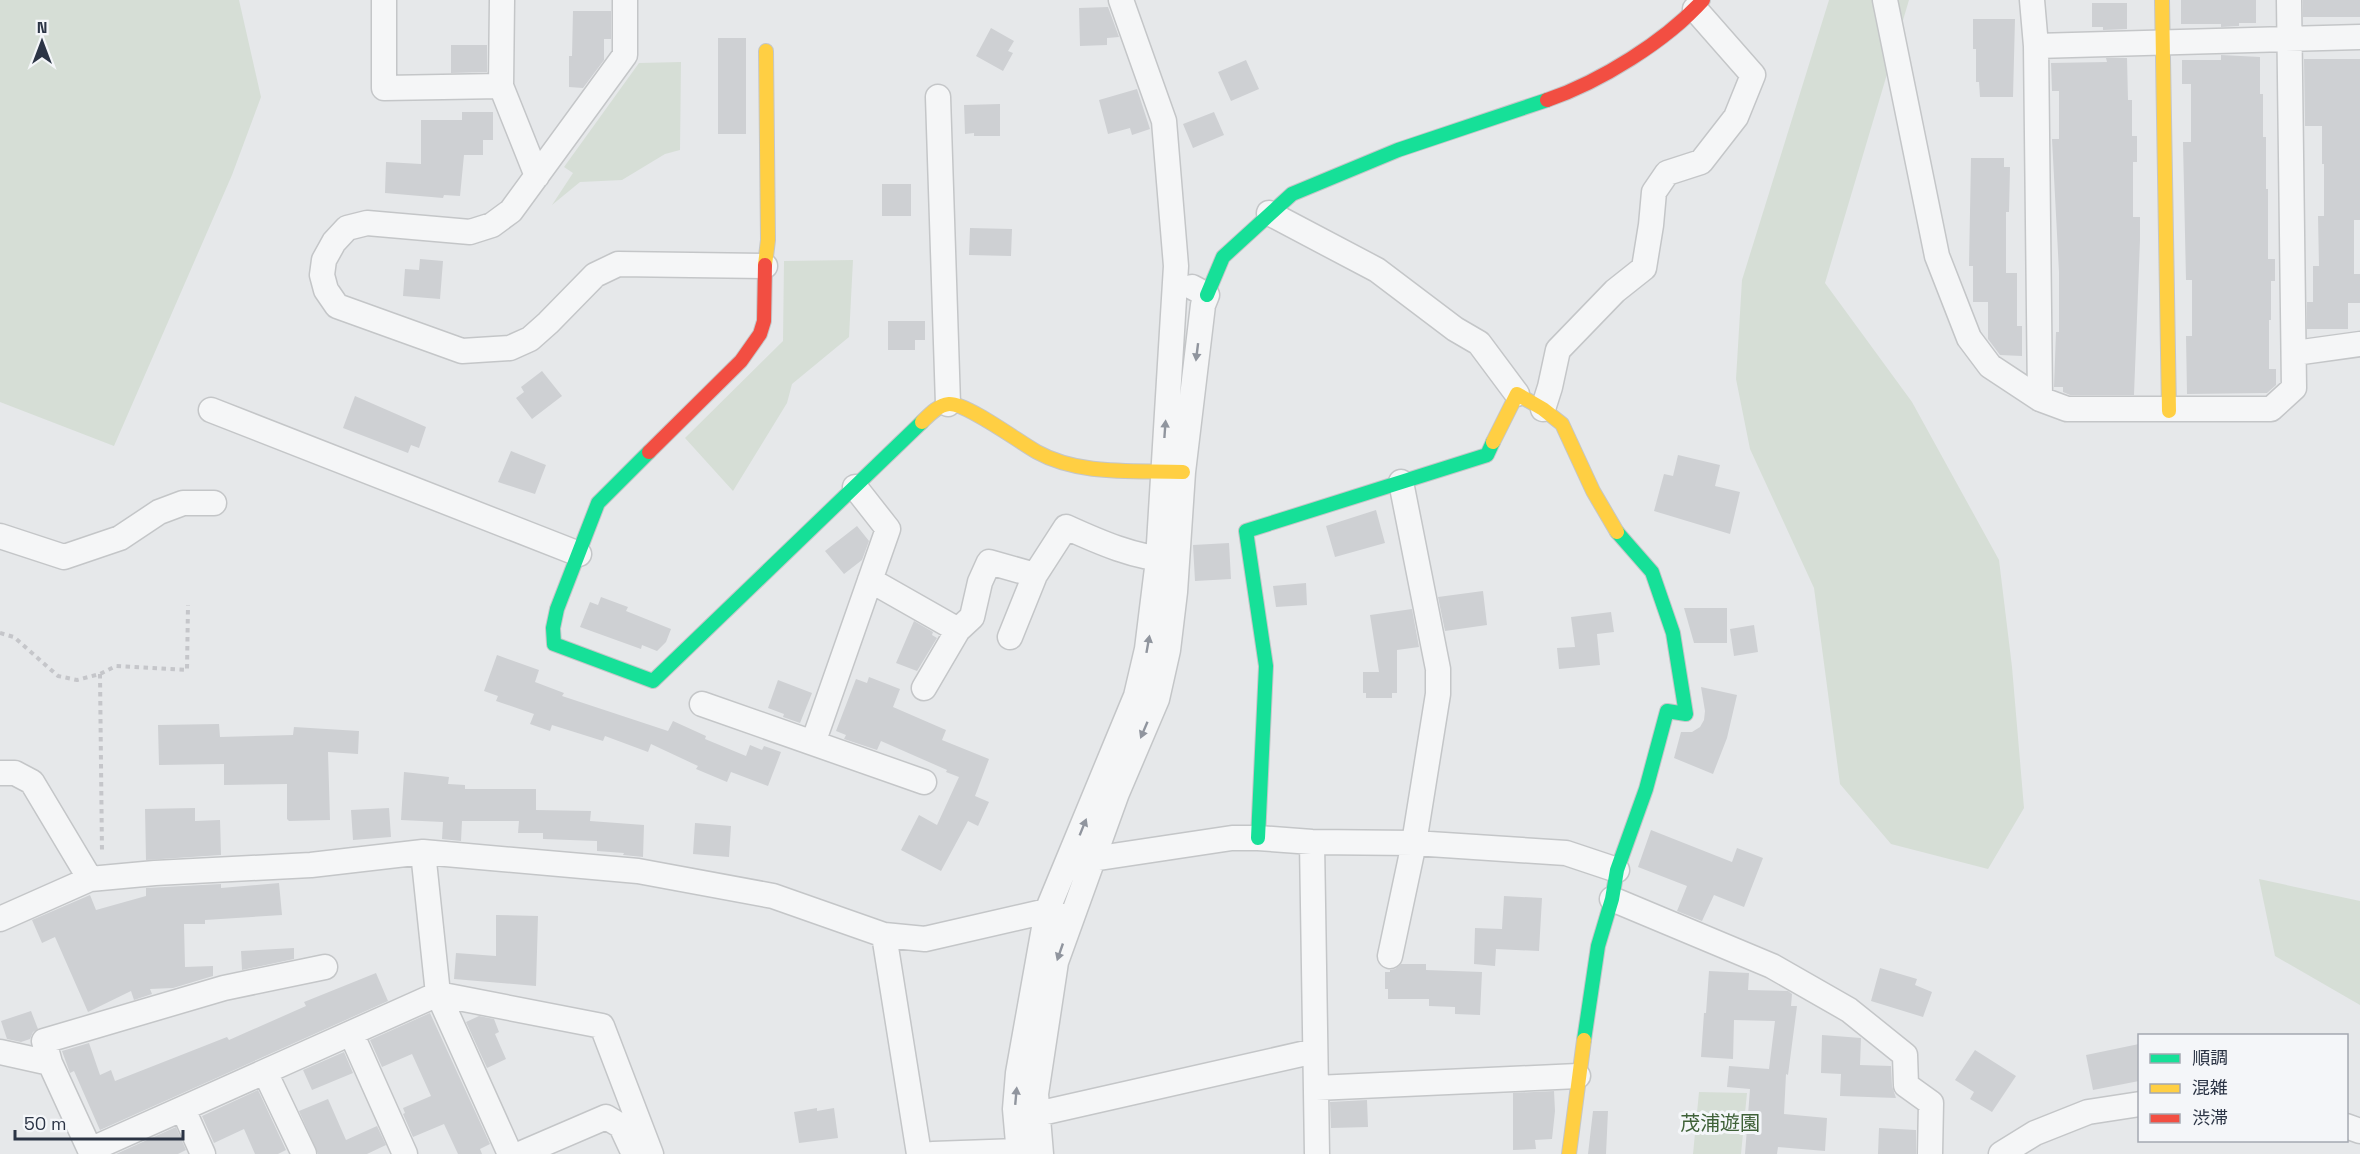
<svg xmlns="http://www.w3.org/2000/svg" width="2360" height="1154" viewBox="0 0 2360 1154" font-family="'Space Grotesk','Noto Sans JP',sans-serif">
  <rect width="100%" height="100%" fill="#e6e8ea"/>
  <!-- green -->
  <path fill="#d6ded6" d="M0 0H239L261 97 232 175 114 446 0 402Z
    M1829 0H1909L1825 283 1912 402 1999 560 2012 667 2024 808 1988 869 1891 844 1840 784 1814 588 1750 449 1736 379 1742 280Z
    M681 62 680 150 665 154 622 180 580 182 552 205 573 173 564 167 639 63Z
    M853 260 849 337 792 384 787 403 733 491 685 438 783 341 784 261Z
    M2259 879 2360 901V1005L2275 956Z
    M1699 1092 1747 1093 1741 1154H1693Z"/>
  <!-- building -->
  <path fill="#ced0d3" d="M2181 0H2256V23H2239V26L2221 27V24H2181Z
    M2303 0H2360V17H2303Z
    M2092 3H2127V29L2103 30V27H2092Z
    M1108 7 1119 37 1107 38V45L1080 46 1079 8Z
    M573 11H611V39H604V60L583 88 569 87V56H572Z
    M1973 19H2015L2013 97H1980L1979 82H1976V49H1973Z
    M991 28 1014 41 1008 51 1013 53 1003 71 976 56Z
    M718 38H746V134H718Z
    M451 45H487V72L451 73Z
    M2221 55 2260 57V94H2263V137H2266V189H2268V259H2275V281H2271V320H2269V369H2276V385L2267 393 2187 394 2186 336H2192V280H2186L2183 142H2191V84H2182V60H2221Z
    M2106 58H2127L2128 100H2132V136H2137V162H2133V217H2140V240L2134 395H2070L2063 392V387H2054L2056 332H2059V272L2052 139H2059V91H2052L2051 63 2107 62Z
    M2304 59H2360V220H2354V274H2360V303H2348V329H2307V302H2313V266H2319L2318 216H2324V164H2322V126H2305Z
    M1246 60 1259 89 1231 101 1218 72Z
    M1137 89 1150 129 1132 135 1130 128 1108 134 1099 100Z
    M1000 104V136H974V133L965 134 964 105Z
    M462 112H493V140H483V155H464L460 196 444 195 443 198 385 193 386 162 421 164V120H462Z
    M1214 112 1224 135 1193 148 1183 124Z
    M1971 158H2004V167H2010L2009 212H2006V273H2017V326H2022V356L2000 355 1988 339V302H1973V266H1969Z
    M882 184H911V216H882Z
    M970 228 1012 229 1011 256 969 255Z
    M420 259 443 261 440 299 403 296 405 269 419 270Z
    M888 321H925V340H915V350H888Z
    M542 371 562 396 532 419 516 398 524 392 521 387Z
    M355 396 426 427 419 448 411 445 408 453 343 428Z
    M511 451 546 465 535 494 498 482Z
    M1678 455 1720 465 1715 486 1740 492 1730 534 1654 511 1664 474 1673 476Z
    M1376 510 1385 543 1335 557 1326 526Z
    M857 526 869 541 862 560 844 574 825 551Z
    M1229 543 1231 579 1195 581 1193 545Z
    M1306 583 1307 605 1276 607 1273 586Z
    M1483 591 1487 625 1445 631 1438 597Z
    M601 597 628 607 626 611 671 629 666 642 657 651 642 645 641 649 580 627 590 602 598 605Z
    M1684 608H1727V643H1694Z
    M1412 609 1419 647 1397 650V693H1392V698H1366V693H1363V672H1379L1370 615Z
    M1611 612 1614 632 1597 634 1600 665 1559 669 1557 648 1575 647 1571 617Z
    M914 621 933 632 932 635 937 638 917 671 896 663Z
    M1754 625 1758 652 1734 656 1730 629Z
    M497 655 539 670 535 682 564 693 562 696 668 731 673 721 706 736 705 739 746 756 750 745 762 750 764 746 781 752 768 786 731 772 727 782 696 769 698 766 651 744 648 752 605 736 603 741 552 725 550 731 530 724 534 714 496 701 498 696 484 691Z
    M869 677 900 689 893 707 946 730 942 740 989 759 975 796 989 802 978 826 968 821 941 871 901 850 919 815 937 825 959 777 946 772 947 770 881 741 877 750 844 739 846 735 836 731 856 679 867 683Z
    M778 680 812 693 800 723 783 717 784 714 768 708Z
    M1701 687 1737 695 1727 738 1713 774 1674 758 1681 732H1692L1700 727 1704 720 1705 711Z
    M219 724 220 737 293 735 294 727 359 731 358 754 328 752 330 820 289 821 287 819V784L224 785V764L159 765 158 725Z
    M404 772 449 777 448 784 465 785V789H536V810L591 811 590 821 644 825 643 857 623 855 624 853 597 851V841L543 839V833H518L519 821H462L461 841 442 839 443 822 401 820Z
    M195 808V821L220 820 221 855 146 860 145 809Z
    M389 808 391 837 353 840 351 810Z
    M695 823 731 826 729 857 693 854Z
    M1651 830 1732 862 1737 848 1763 858 1744 907 1714 895 1702 921 1677 911 1687 886 1638 867Z
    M279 883 282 915 205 920V924H184L185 967 213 966V976L173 988 150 989 152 994 134 1000 131 991 88 1012 55 937 42 943 32 920 90 895 96 910 146 896V888L221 884V888Z
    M1504 896 1542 898 1539 951 1496 949 1495 966 1474 964 1475 928 1502 929Z
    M496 915 538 916 536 986 454 979 456 953 496 956Z
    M294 948V959L242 970 241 951Z
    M1401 964H1426V970L1482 972 1480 1015 1455 1014V1007L1429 1006V999H1388V989H1385V972H1390V970L1395 969Z
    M1880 968 1917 979 1915 985 1932 992 1923 1017 1871 1001Z
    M1709 971 1749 973 1748 990 1788 991 1792 994 1791 1006H1797L1788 1075 1786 1074 1784 1114 1827 1118 1825 1151 1778 1147 1777 1154H1745L1750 1089 1727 1087 1729 1066 1769 1069 1775 1021 1734 1020 1733 1059 1701 1057 1704 1013H1706Z
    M376 973 388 1001 100 1130 74 1071 70 1073 62 1051 89 1043 100 1075 111 1070 115 1081 227 1037 229 1040 306 1006 304 1002Z
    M31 1011 38 1029 33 1032 30 1039 21 1042 7 1039 1 1021Z
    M430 1013 490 1144 480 1149 482 1154H458L444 1124 413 1137 403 1114 405 1113 403 1108 431 1096 412 1054 382 1067 370 1040Z
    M479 1016 494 1019 499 1032 495 1034 506 1059 487 1068 466 1022Z
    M1822 1035 1861 1038 1860 1065 1891 1066 1892 1086 1896 1098 1840 1096 1841 1074 1821 1073Z
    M2139 1044V1081L2093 1090 2086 1055Z
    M1975 1050 2016 1076 1992 1112 1970 1099 1974 1092 1955 1080Z
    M344 1052 353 1073 312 1090 303 1070Z
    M258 1090 286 1150 278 1154H255L244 1129 214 1143 202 1116Z
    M1554 1091 1555 1111 1552 1139 1535 1140 1536 1149 1513 1150V1093Z
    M328 1099 346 1140 377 1126 386 1145 367 1154H318L299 1111Z
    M1367 1100 1368 1127 1331 1128 1330 1102Z
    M817 1108V1111L834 1108 838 1138 799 1143 794 1112Z
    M1593 1111H1608L1606 1154H1588Z
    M176 1127 186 1150 178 1154H116Z
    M1879 1128 1916 1130V1154H1878Z"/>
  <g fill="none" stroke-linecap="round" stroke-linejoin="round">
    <defs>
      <path id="street" d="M384 0V88L501 86
        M502 0 501 86 537 176
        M625 0V55L511 211 492 225 470 232 367 223 347 228 334 242 324 260 322 275 326 290 337 306 462 351 510 348 530 339 548 323 595 275 618 264 765 266
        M1885 0 1937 256 1969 338 1990 366 2040 399 2067 409H2271L2294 388 2289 0
        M2032 0 2036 46 2040 399
        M2036 46 2360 37
        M938 97 948 404
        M1269 213 1377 270 1455 329 1479 343 1517 394
        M2295 353 2360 344
        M1543 409 1550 387 1558 350 1615 291 1644 268 1651 225 1654 192 1667 173 1701 162 1736 117 1753 75 1695 9
        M211 410 579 554
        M0 536 64 557 120 538 159 512 183 503H214
        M870 580 958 630
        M1010 637 1035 575 1066 527C1099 542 1135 558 1172 560
        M924 688 958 630 972 617 980 582 989 562 1035 575
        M702 704 924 782
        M813 743 888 529 855 487
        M0 773H15L32 782 90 879
        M1312 842 1317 1154
        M423 852 438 994 510 1154
        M1079 861 1232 838H1258L1312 842 1414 843 1566 853 1617 870
        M1612 899 1772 966 1849 1010 1905 1055 1906 1085 1931 1103 1930 1154
        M0 919 90 879 155 873 311 865 423 852 638 871 773 896 884 935 925 939 1047 911 1071 919
        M884 935 919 1154
        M1390 956 1414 843 1438 694V669L1401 482
        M351 1033 405 1154
        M0 1052 50 1063 90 1150 438 994 602 1026 651 1154
        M50 1063 44 1041 224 988 325 967
        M265 1072 304 1154
        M1316 1088 1578 1076
        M183 1109 203 1154
        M1037 1114 1315 1051
        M2346 1126 2360 1131
        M520 1154 606 1117 621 1126 634 1154
        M933 1154 1018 1151
        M1019 1154 1015 1109 1018 1073 1047 911 1136 696 1147 649 1158 560 1176 266 1164 121 1121 0
        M1041 1154 1036 1094 1056 962 1117 793 1157 699 1168 650 1175 592 1183 472 1203 305 1207 295 1192 287
        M2001 1154 2035 1133 2088 1112 2140 1104"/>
      <path id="fast" d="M1207 295 1223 257 1292 194 1398 150 1547 100
        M649 452 598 503 557 609 553 628 554 644 653 681 922 422
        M1258 838 1266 666 1246 531 1487 455 1493 442
        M1584 1040 1598 946 1612 899 1617 870 1646 789 1667 711 1686 714 1673 633 1652 572 1617 532"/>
      <path id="slow" d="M2162 0 2169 411
        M765 265 768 240 766 51
        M922 422C929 415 938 405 949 404 967 403 1019 442 1037 452 1080 476 1136 470 1183 472
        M1493 442 1517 394 1543 409 1562 424 1593 491 1617 532
        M1569 1154 1584 1040"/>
      <path id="jam" d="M1547 100C1600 82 1666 41 1703 0
        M649 452 741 361 760 334 764 321 765 265"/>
    </defs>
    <!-- street casing -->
    <use href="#street" stroke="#c4c6c8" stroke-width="27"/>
    <!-- fast casing -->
    <use href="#fast" stroke="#c4c6c8" stroke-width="16"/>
    <!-- slow casing -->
    <use href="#slow" stroke="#c4c6c8" stroke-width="16"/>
    <!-- jam casing -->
    <use href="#jam" stroke="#c4c6c8" stroke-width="16"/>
    <!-- path -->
    <path stroke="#c5c6ca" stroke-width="4" stroke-dasharray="4.5 4.5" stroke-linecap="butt" d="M0 633 14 637 58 676 77 680 100 674 116 666 187 670 188 605
      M100 674 102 853"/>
    <!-- street -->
    <use href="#street" stroke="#f5f6f7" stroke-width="24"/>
    <!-- fast -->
    <use href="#fast" stroke="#16e098" stroke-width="14"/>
    <!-- slow -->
    <use href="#slow" stroke="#ffcf43" stroke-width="14"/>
    <!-- jam -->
    <use href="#jam" stroke="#f24e42" stroke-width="14"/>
  </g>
  <!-- one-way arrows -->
  <defs><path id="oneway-solid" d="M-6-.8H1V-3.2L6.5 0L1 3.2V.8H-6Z" transform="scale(1.5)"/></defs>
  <g fill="#90959e">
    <use href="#oneway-solid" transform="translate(1197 352) rotate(97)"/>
    <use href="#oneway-solid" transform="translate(1165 429) rotate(-86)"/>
    <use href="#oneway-solid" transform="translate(1148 644) rotate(-80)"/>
    <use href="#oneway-solid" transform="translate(1144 730) rotate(113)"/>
    <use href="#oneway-solid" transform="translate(1083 827) rotate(-68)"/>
    <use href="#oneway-solid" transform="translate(1060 952) rotate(109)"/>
    <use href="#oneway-solid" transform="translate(1016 1096) rotate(-85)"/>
  </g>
  <g text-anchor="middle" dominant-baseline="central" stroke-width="6" stroke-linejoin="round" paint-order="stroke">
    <!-- park labels -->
    <g font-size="20" fill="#3f6138" stroke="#f4f6f9">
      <text x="1720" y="1123">茂浦遊園</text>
    </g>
  </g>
  <!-- legend -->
  <rect x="2138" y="1034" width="210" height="108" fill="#f4f6f9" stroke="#a4a8b1" stroke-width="1.5"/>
  <rect x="2150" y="1054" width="30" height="9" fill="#16e098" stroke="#a4a8b1" stroke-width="1.5"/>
  <text x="2192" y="1064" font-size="18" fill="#2b3445">順調</text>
  <rect x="2150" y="1084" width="30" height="9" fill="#ffcf43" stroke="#a4a8b1" stroke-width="1.5"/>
  <text x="2192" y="1094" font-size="18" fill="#2b3445">混雑</text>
  <rect x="2150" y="1114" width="30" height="9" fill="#f24e42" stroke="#a4a8b1" stroke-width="1.5"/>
  <text x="2192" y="1124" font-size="18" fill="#2b3445">渋滞</text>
  <!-- north arrow -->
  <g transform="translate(42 42)" stroke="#f4f6f9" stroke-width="4.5" paint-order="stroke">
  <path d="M0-4.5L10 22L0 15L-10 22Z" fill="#2b3445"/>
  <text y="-9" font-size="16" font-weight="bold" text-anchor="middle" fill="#2b3445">N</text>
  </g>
  <!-- scale -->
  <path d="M15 1130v9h168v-9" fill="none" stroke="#2b3445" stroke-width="3"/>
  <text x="24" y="1130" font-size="18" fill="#2b3445" stroke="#f4f6f9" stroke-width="4.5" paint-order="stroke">50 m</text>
</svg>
